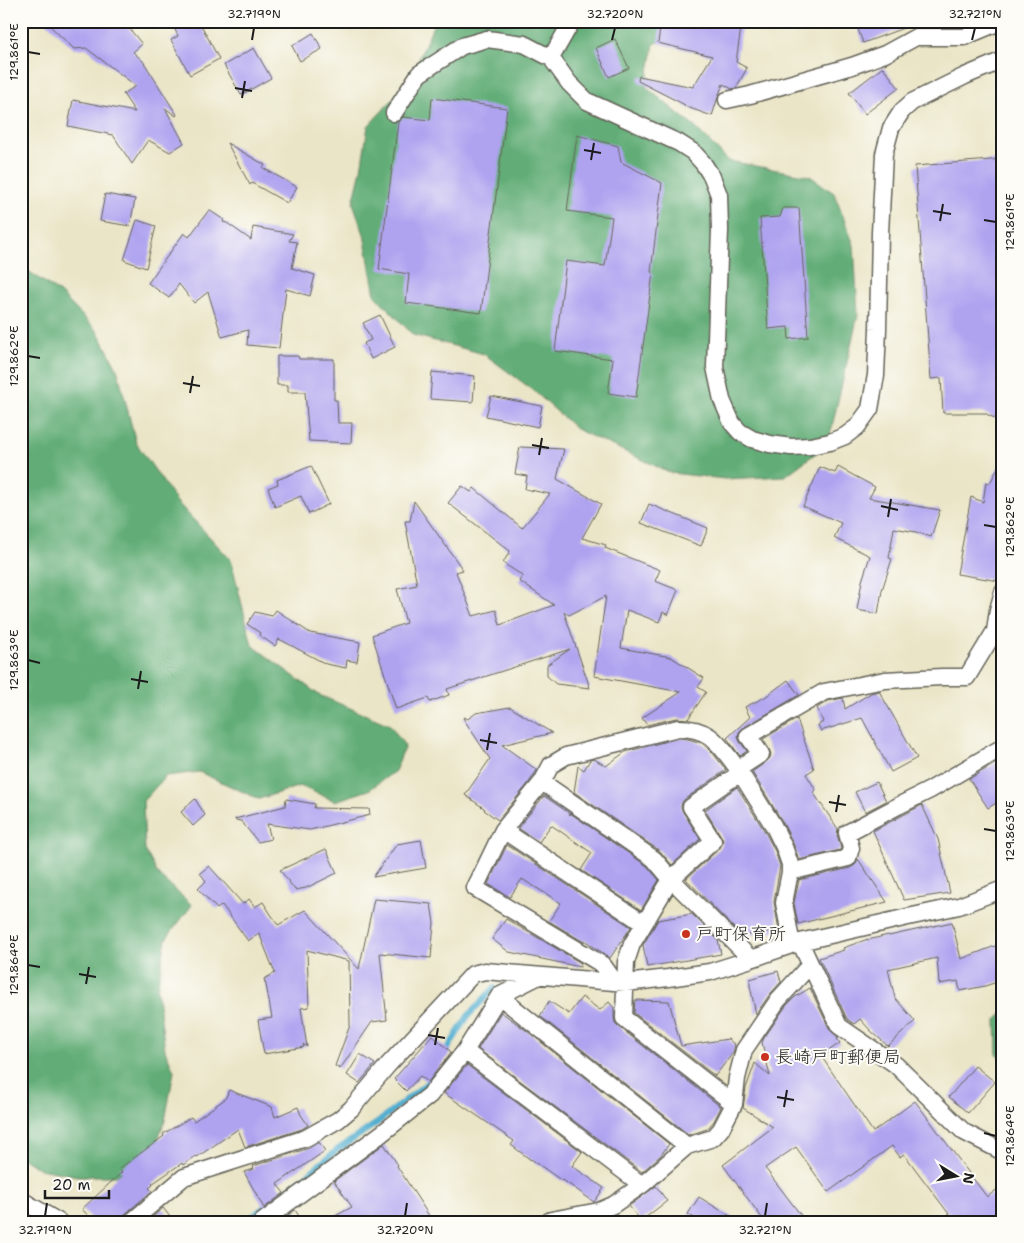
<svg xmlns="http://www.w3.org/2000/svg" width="1024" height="1243" viewBox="0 0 1024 1243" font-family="'Shantell Sans','Klee One',sans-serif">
  <rect width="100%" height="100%" fill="#fdfcf7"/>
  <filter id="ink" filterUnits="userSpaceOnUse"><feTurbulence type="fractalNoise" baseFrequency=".02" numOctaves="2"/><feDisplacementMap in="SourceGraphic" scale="10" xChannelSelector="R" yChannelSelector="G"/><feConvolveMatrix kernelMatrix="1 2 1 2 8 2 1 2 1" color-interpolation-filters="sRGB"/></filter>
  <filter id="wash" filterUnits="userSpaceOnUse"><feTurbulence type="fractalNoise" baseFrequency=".0096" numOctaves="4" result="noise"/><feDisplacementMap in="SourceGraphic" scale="20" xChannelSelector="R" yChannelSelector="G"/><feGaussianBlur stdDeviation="1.12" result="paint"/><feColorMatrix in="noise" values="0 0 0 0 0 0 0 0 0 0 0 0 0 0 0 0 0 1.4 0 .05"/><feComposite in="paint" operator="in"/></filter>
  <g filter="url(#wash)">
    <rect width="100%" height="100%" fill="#eae5c6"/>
    <!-- forest -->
    <path fill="#62ad77" stroke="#3f644a" d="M435 21H762L727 31 675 35 654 44 646 87 697 129 729 161 810 176 834 193 854 245 858 315 828 444 785 476 725 479 671 473 576 429 533 390 484 354 413 335 375 295 364 234 353 203 361 170 368 126 409 82Z
      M21 266 60 293 98 332 117 368 136 443 177 502 231 560 252 645 319 695 390 725 405 746 395 771 369 790 335 801 300 786 259 799 199 772 166 776 143 801 145 850 159 876 192 905 166 939 157 989 165 1050 174 1071 165 1121 153 1151 116 1176H78L40 1169 21 1158Z
      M1003 1013V1061L997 1055 996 1020Z"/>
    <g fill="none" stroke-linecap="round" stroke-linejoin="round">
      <!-- stream -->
      <path stroke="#52afd0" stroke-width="6" d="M444 1055 468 1016 494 988
        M278 1197 307 1175 337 1150 377 1123 428 1082 432 1075
        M245 1222 270 1203"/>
    </g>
    <g id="blocks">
      <!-- building -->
      <path fill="#afa3f0" d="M45 21H123L142 44 133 52 143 61 177 115 176 116 165 108 184 143 170 152 148 140 132 164 113 135 68 126 73 100 135 112 123 94 136 86 86 48 74 49Z
        M171 21H199L219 59 190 75 171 40 178 36Z
        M661 21H742L736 62 747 68 736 88 732 89 723 84 718 97 712 116 684 106 685 105 638 81 639 76 693 87 712 56 658 43Z
        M855 21H917V23L863 43Z
        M313 33 322 49 300 61 292 46Z
        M615 39 629 68 609 77 596 48Z
        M254 48 271 78 241 95 224 65Z
        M883 67 899 88 865 114 849 93Z
        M432 98 507 108 481 313 406 303 409 274 379 269 398 122 403 117 430 120Z
        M577 135 618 146 621 162 662 183 651 272 653 273 636 397 608 393 613 359 555 351 566 261 605 266 612 217 567 211Z
        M227 143 265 165 263 168 297 187 287 203 252 183 250 185Z
        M1003 159V422L984 413H943L941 378 931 379 915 166Z
        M105 194 135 199 130 226 100 221Z
        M783 208H799L808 337 789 339 788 327 768 329 760 218 780 217Z
        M209 210 224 220 223 222 227 223 251 240 253 227 293 234 289 241 297 242 292 268 315 275 310 296 286 289 279 348 247 345 248 330 222 337 208 292 194 303 179 284 169 298 148 283 184 233 189 237Z
        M137 220 156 226 146 268 124 260Z
        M380 315 395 347 371 359 364 343 371 340 363 323Z
        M277 356H298L299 359H334V400H337L338 423H352L351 443 309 441 305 392H288V385H277Z
        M432 372 475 376 473 402 430 399Z
        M491 396 542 406 538 427 486 416Z
        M520 447 564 449 557 479 601 504 582 538 606 545 605 548 660 570 655 581 678 590 668 615 663 612 659 622 627 610 621 648 671 657 704 678 698 687 706 692 688 719 676 718 647 725 642 718 681 692 594 676 606 596 569 615 564 612 590 688 556 684 547 676V665L570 649 447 689 449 695 430 702 428 698 396 709 372 635 406 623 397 589 417 585 405 521H410L414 501 463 570 456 572 473 616 496 610 500 625 554 605 519 581 523 576 503 563 510 551 448 503 462 486 471 492 474 488 522 528 550 494 525 489 527 476 515 474Z
        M1003 458V560L999 581 957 574 971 497 983 502 986 482 990 483Z
        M311 466 329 504 309 514 301 496 275 507 268 488 278 484 277 480Z
        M820 467 835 473 838 467 875 487 869 498 940 510 931 537 916 532 894 528 889 558 892 559 882 590 878 614 857 610 862 581 870 556 834 538 841 523 803 506Z
        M649 504 708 528 701 546 641 523Z
        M276 610 310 633 360 642 357 662 347 660 346 668 326 664 279 639 275 646 259 635 260 633 247 624 255 612 272 616Z
        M788 680 799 695 743 728 739 732 738 737 740 742 747 751 740 756 727 738 750 717 745 707 765 697Z
        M879 691 917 758 891 772 862 718 821 731 818 725 823 722 817 708 828 701 843 698 845 709 871 693Z
        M510 707 552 733 502 745 537 770 528 784 498 820 484 810 485 809 465 795 490 759 463 718 464 717 468 719 476 713Z
        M797 719 814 769 806 774 816 790 813 792 838 829 837 835 841 848 840 850 799 860 793 843 782 821 752 772 766 762 770 758 771 754 769 749 763 739Z
        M679 738 688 739 702 743 712 752 726 770 685 799 682 802 681 807 683 812 700 839 672 865 660 851 574 792 578 766 584 770 590 760 594 759 606 766 625 752Z
        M1003 759V799L988 808 969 779Z
        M877 782 886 801 865 812 855 792Z
        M737 787 764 830 775 851 780 866 774 901 779 930 742 936 686 879 720 848 722 844 723 840 721 836 705 810Z
        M544 796 569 813 570 815V813L647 866 659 880 641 910 581 870 592 853 551 825 539 842 518 828Z
        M195 799 205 815 193 826 181 812Z
        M286 799 315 804 314 808 369 809 370 815 310 830 267 824 271 839 258 842 241 821 235 820V819L285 806Z
        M922 805 938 839 950 893 904 900 873 831Z
        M421 840 426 868 373 877 397 844Z
        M507 845 631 927 610 958 584 940V942L549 921 561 903 522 879 510 897 488 884Z
        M326 849 337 873 306 888 295 890 280 870Z
        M858 859 887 902 798 924 794 903 799 880 850 868 855 865Z
        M209 866 243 904 249 899 255 907 263 902 278 925 305 910 359 969 374 899 431 904 434 923 431 958 380 953 387 1020 372 1022 340 1069 335 1066 350 1025 349 961 307 950 309 1007 301 1008 307 1047 303 1044 304 1047 264 1054 258 1020 272 1018 266 985 264 979 275 973 259 933 248 941 222 905 217 909 198 889 206 881 200 873Z
        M692 914 718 940 721 954 647 967 643 945 658 920Z
        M506 919 581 963 580 967 509 952 492 939Z
        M952 922 961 959 1003 943V980L985 986 960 991 958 981 939 984 937 958 888 969 895 998 915 1021 888 1046 871 1031 860 1019 854 1024 847 1019 819 958 844 950 843 948 868 939V940L888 935 889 936Z
        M778 971 781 982 770 994 756 1014 750 986V979Z
        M810 988 830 1030 839 1038 837 1039 840 1043 821 1056 873 1132 915 1101 987 1197 1003 1185V1222H955L904 1154 900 1157 892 1146 828 1192 796 1147 765 1168 806 1222H765L723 1165 773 1127 743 1108 746 1088 755 1063 770 1076 762 1043 764 1038 786 1006 795 997Z
        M582 997 600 1010 609 1002 614 1008V1018L615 1023 618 1026 721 1107 714 1121 707 1129 689 1135 540 1016 549 1001 569 1014Z
        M635 1000 669 1001 681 1046 728 1039 735 1045 733 1053 715 1076 634 1013Z
        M501 1012 527 1031 669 1144 661 1155 642 1172 478 1049Z
        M432 1035 451 1052 428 1082 420 1076 406 1091 394 1079Z
        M360 1054 375 1064 359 1083 347 1075Z
        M467 1065 582 1152 572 1166 604 1188 594 1202 563 1180 562 1181 531 1159V1160L511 1145 514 1141 444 1093Z
        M975 1066 995 1082 968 1113 949 1097Z
        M229 1090 272 1107 275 1117 298 1107 301 1115 308 1125 302 1129 245 1147 238 1129 197 1157 196 1156 183 1165 182 1163 152 1184 153 1185 149 1188 152 1191 125 1214 122 1218 121 1222H94L82 1209 122 1172 119 1169 164 1136 163 1134 191 1117 194 1121 225 1099Z
        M319 1142 325 1151 277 1184 284 1193 264 1208 244 1172 254 1169 253 1166 309 1148Z
        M384 1144 398 1165 397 1166 433 1222H324L352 1207 334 1181Z
        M656 1186 667 1201 641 1221 629 1206Z
        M699 1197 740 1222H700L688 1214Z
        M163 1208 174 1222H147Z
        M295 1210 303 1222H279Z"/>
    </g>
  </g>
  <g filter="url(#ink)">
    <use href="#blocks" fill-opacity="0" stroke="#646258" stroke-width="1"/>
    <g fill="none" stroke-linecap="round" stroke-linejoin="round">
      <defs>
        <path id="minor" d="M551 58 572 21
          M727 100 750 95 852 66 885 54 916 37H964L1002 21
          M394 113 419 74 462 46 487 39 524 44 551 58 569 83 587 101 679 143 693 152 703 163 712 177 719 195 720 230 715 367 722 400 732 423 740 432 752 439 770 444 791 447 810 446 830 442 845 436 857 427 870 409 876 375 878 329 880 233 884 154 891 128 902 111 912 102 965 76 1003 60
          M738 769 773 825 784 847 790 864V872L784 903 792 945
          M542 782 654 859 671 879 751 959
          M503 830 643 923
          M790 872 848 858 851 848 847 833 898 806 930 790 1003 747
          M800 942 839 1026 896 1065 964 1132 1003 1152
          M615 982 603 965 475 888 503 830 542 782 551 765 566 756 678 728C712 728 719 745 738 769L761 754 748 736 824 692 885 680 942 677H967L995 631 998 610 1003 592
          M499 996 687 1146
          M465 1051 642 1185
          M734 1104 624 1018 626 962 632 944 671 879 713 841 691 807 740 773
          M21 1200 59 1222
          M131 1222 184 1177 306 1138 338 1120 351 1109 388 1065 473 974 485 971 626 983 668 978 710 972 751 959 800 942 908 917 959 906 1003 889
          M262 1222 381 1134 430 1095 465 1051 499 996 539 976
          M548 1222 551 1220 599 1211 613 1205 642 1185 687 1146 713 1138 721 1129 734 1104 737 1078 744 1050 778 1000 810 965"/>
      </defs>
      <!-- minor casing -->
      <use href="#minor" stroke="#646258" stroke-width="19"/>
      <!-- minor -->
      <use href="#minor" stroke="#fff" stroke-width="16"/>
    </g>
  </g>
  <!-- ticks -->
  <path fill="none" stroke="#1c1c1c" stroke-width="2" d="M252 40 254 28M612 40 615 28M972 40 975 28M28 52 40 54M235 88 252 91M242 98 245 81M584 150 601 153M591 160 594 143M933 211 951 214M984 220 996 222M940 221 943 204M28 356 40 358M183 383 200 386M190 393 193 376M532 445 549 448M539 455 542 438M881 506 898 510M888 517 891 499M984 525 996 527M28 660 40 663M131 679 148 682M138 689 141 671M480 740 497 743M487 750 490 733M829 802 846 805M836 812 839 795M984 829 996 831M28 965 40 967M79 974 96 977M86 984 89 967M428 1035 445 1038M435 1045 438 1028M777 1097 794 1100M784 1107 787 1090M984 1133 996 1136M45 1216 47 1203M405 1216 407 1203M765 1216 767 1203"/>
  <!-- markers -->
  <g fill="#c8321e" stroke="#fdfcf7" stroke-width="2">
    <circle cx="686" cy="934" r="5"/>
    <circle cx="765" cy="1057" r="5"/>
  </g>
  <g text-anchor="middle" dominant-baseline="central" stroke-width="4" stroke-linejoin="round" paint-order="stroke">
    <!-- poi labels -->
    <g font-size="18" fill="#1c1c1c" stroke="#fdfcf7" text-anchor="start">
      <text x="696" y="934">戸町保育所</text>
      <text x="775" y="1057">長崎戸町郵便局</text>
    </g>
  </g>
  <!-- margin -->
  <rect width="1024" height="1243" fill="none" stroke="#fdfcf7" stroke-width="55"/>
  <!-- north arrow -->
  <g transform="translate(956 1176) rotate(100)" stroke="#fdfcf7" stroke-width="4" paint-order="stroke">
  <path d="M0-4L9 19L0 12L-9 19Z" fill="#1c1c1c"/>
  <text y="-8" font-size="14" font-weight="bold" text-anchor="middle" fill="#1c1c1c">N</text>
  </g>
  <!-- scale -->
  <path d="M45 1190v8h64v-8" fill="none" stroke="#1c1c1c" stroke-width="2.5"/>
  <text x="52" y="1190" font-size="15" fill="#1c1c1c" stroke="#fdfcf7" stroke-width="4" paint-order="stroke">20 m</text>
  <rect x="28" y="28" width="968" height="1188" fill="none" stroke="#1c1c1c" stroke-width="2"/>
  <g font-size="12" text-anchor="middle" fill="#1c1c1c">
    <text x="254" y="18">32.719°N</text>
    <text x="615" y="18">32.720°N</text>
    <text x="975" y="18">32.721°N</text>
    <text transform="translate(14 52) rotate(-90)" y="4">129.861°E</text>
    <text transform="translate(1010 222) rotate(-90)" y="4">129.861°E</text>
    <text transform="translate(14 356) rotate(-90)" y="4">129.862°E</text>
    <text transform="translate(1010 527) rotate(-90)" y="4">129.862°E</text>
    <text transform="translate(14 660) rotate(-90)" y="4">129.863°E</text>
    <text transform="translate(1010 831) rotate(-90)" y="4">129.863°E</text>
    <text transform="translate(14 965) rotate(-90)" y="4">129.864°E</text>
    <text transform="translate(1010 1136) rotate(-90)" y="4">129.864°E</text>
    <text x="45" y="1234">32.719°N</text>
    <text x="405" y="1234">32.720°N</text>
    <text x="765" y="1234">32.721°N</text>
  </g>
</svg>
